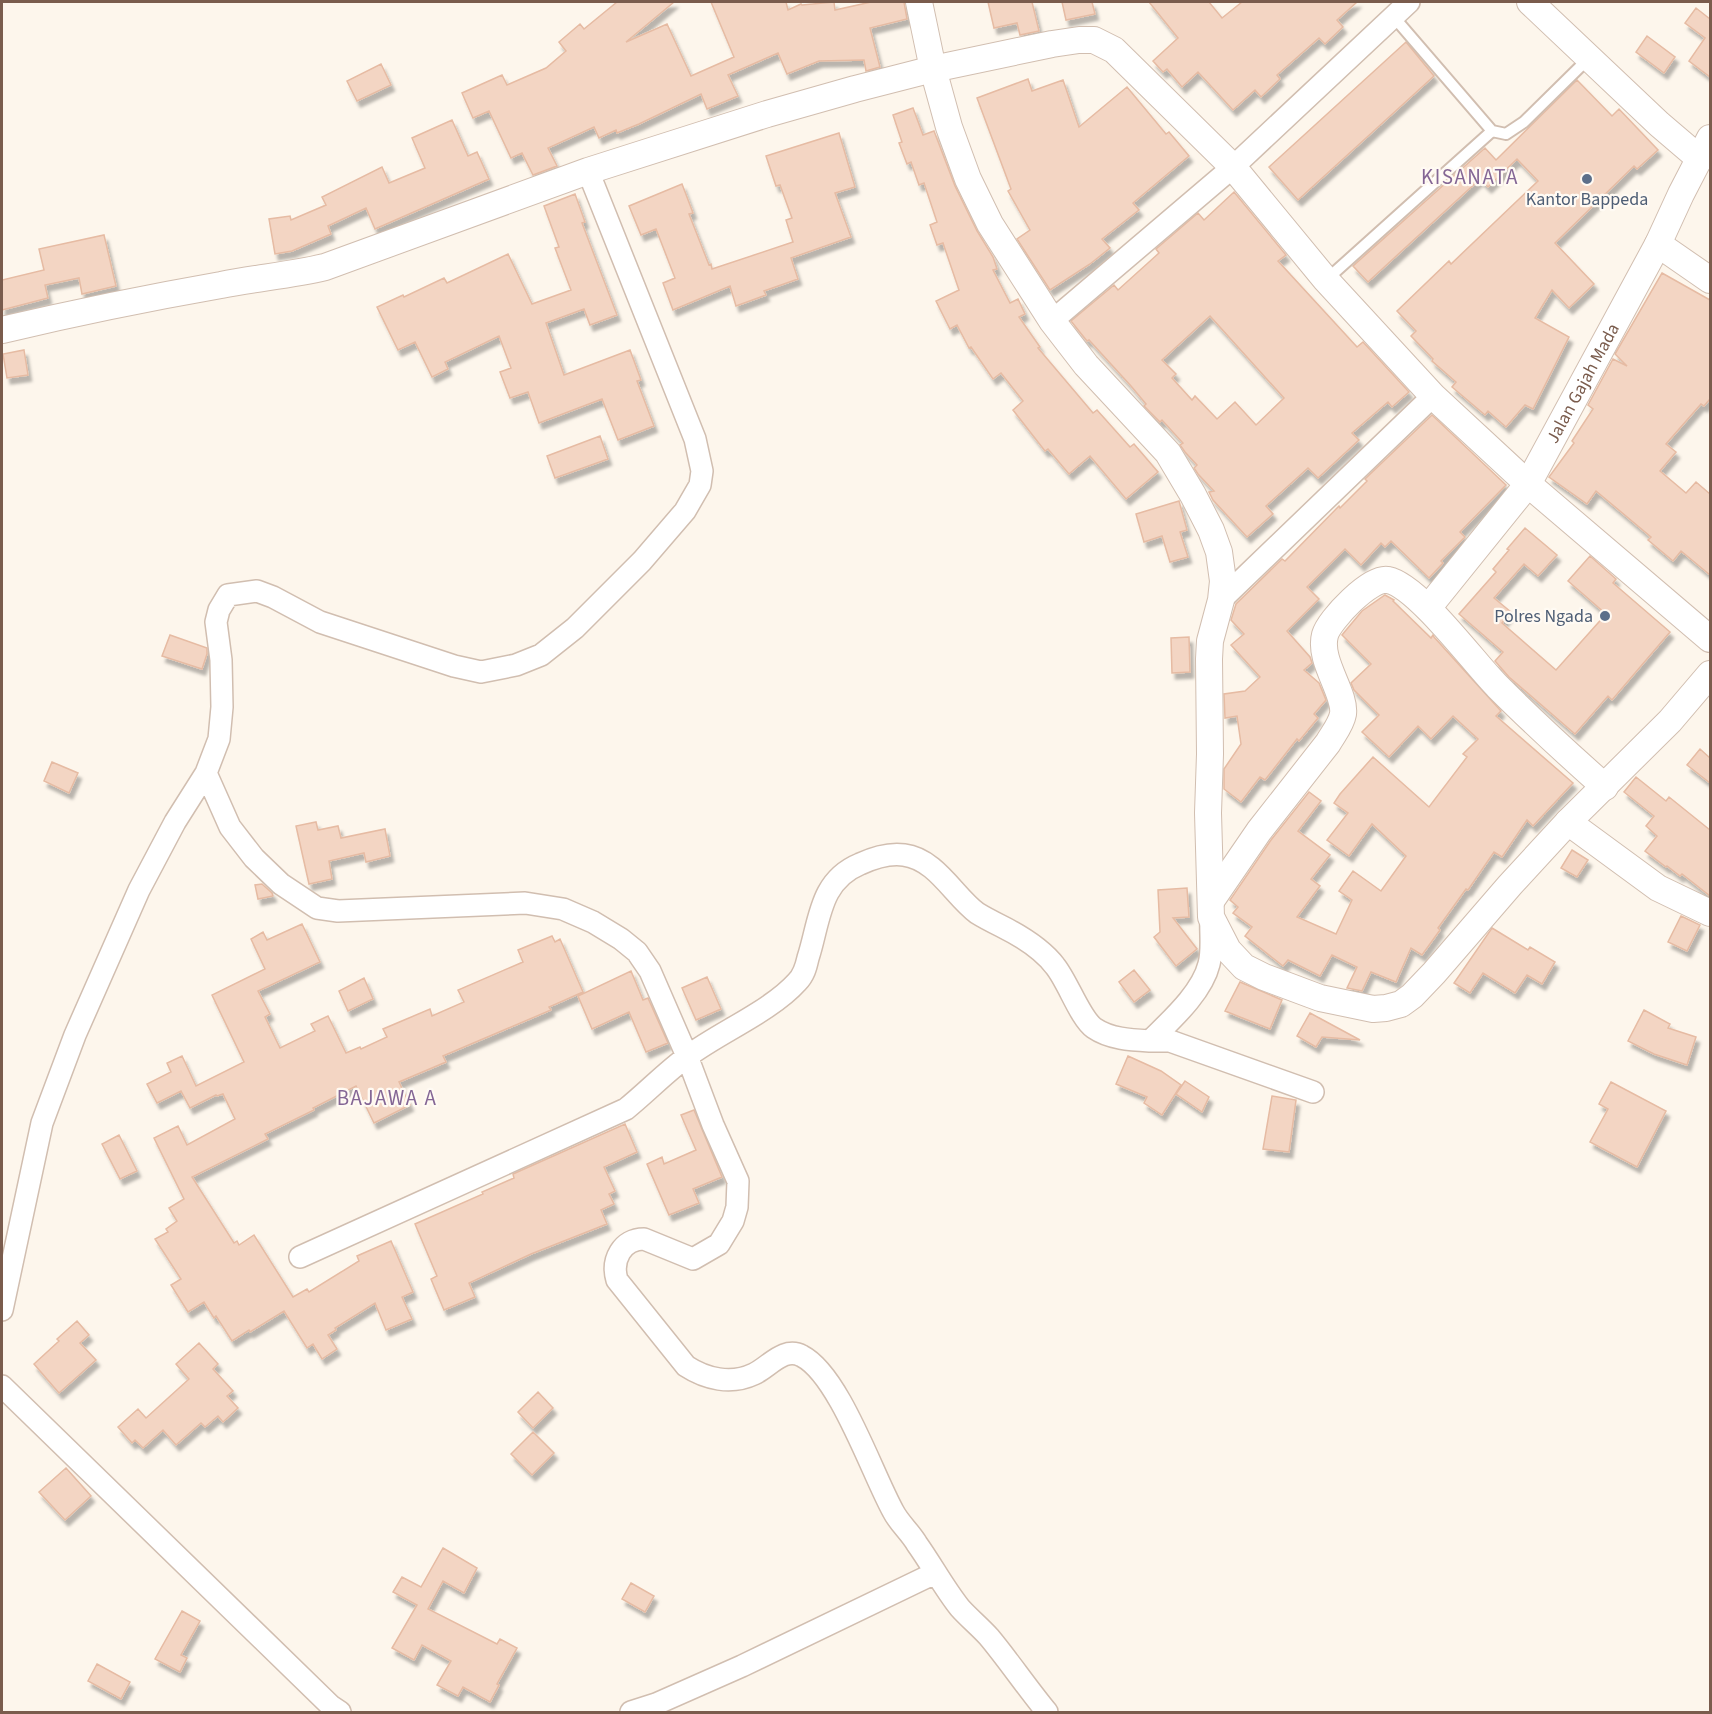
<svg xmlns="http://www.w3.org/2000/svg" width="1712" height="1714" viewBox="0 0 1712 1714" font-family="'Source Sans 3',sans-serif">
  <defs>
    <filter id="shadow"><feDropShadow dx="3.5" dy="6" stdDeviation="1.5" flood-color="#0004"/></filter>
  </defs>
  <rect width="100%" height="100%" fill="#fdf6ec"/>
  <!-- building -->
  <path fill="#f3d5c3" stroke="#e6bba3" stroke-width="1.5" fill-rule="evenodd" filter="url(#shadow)" d="M617 2H674L626 42 667 24 691 76 734 57 711 2H786L788 10 801 4 802 5 834 2 835 10 871 2H904L907 19 870 28 880 67 866 71 864 60 819 61 787 74 778 53 728 75 738 96 707 109 701 94 639 124 617 133 616 130 599 138 594 127 548 148 557 166 533 175 522 153 511 158 489 111 473 118 462 93 502 75 507 85 546 68 566 51 559 42 580 24 584 29Z
    M988 2H1032L1039 31 1020 35 1017 23 994 28Z
    M1062 2H1092L1095 14 1066 20Z
    M1149 2H1209L1222 18 1242 2H1357L1337 20 1343 27 1325 44 1319 38 1277 75 1280 79 1261 97 1255 90 1233 110 1198 72 1182 87 1167 69 1163 72 1153 61 1178 38Z
    M1696 8 1710 19V77L1689 61 1705 38 1685 23Z
    M1647 36 1675 57 1664 73 1636 52Z
    M1406 42 1434 76 1298 200 1269 167Z
    M381 64 391 85 357 101 347 81Z
    M1028 79 1032 91 1063 80 1079 127 1127 87 1166 134 1169 132 1189 156 1133 203 1139 210 1102 239 1110 248 1090 264 1050 290 1017 239 1030 230 1008 191 1011 189 977 98Z
    M1577 80 1612 116 1619 109 1658 150 1637 169 1634 166 1555 243 1594 284 1569 308 1552 290 1535 318 1569 337 1533 409 1525 405 1506 427 1488 411 1485 415 1452 387 1456 382 1432 361 1433 359 1411 336 1416 331 1397 311 1449 261 1451 264 1538 181 1517 159 1488 187 1480 179 1368 282 1353 266 1485 148 1496 160Z
    M913 108 923 135 934 131 955 186 977 231 993 257 997 269 993 270 1010 303 1018 299 1025 314 1019 317 1040 347 1038 348 1093 413 1097 410 1130 447 1134 444 1158 472 1126 499 1090 456 1069 474 1048 449 1045 451 1013 410 1023 401 1001 373 993 379 971 347 969 348 957 325 950 329 936 301 959 290 943 243 937 245 930 225 937 222 924 183 919 185 911 162 907 164 899 143 902 142 893 115Z
    M452 120 468 156 477 152 489 179 375 229 366 208 328 226 331 234 292 251 275 254 269 219 290 216 291 220 326 205 322 197 382 167 389 183 425 168 412 138Z
    M839 133 855 187 835 193 851 237 791 258 798 279 764 291 766 295 736 306 730 286 673 310 663 283 675 278 656 229 641 235 629 206 682 184 693 213 689 214 709 265 711 264 712 269 793 242 786 220 792 218 780 185 776 186 766 156Z
    M1234 192 1286 255 1278 261 1357 347 1363 342 1409 392 1392 407 1388 402 1352 433 1359 440 1318 478 1308 468 1266 506 1273 514 1247 537 1213 500 1209 492 1214 491 1198 474 1194 468 1197 465 1185 452 1180 445 1183 443 1162 420 1160 422 1144 406 1146 404 1131 386 1089 340 1087 341 1071 321 1114 285 1118 290 1159 253 1156 249 1198 213 1204 220ZM1210 316 1284 398 1256 425 1235 402 1217 419 1195 396 1192 400 1172 378 1176 374 1162 360Z
    M575 194 585 222 582 223 617 315 590 325 584 309 546 323 564 375 630 350 641 380 637 381 654 426 618 440 602 399 539 423 528 392 510 398 500 372 511 368 499 336 445 362 448 369 432 377 415 342 398 350 377 307 403 295 404 297 444 278 447 283 508 254 532 304 571 290 555 248 559 247 544 206Z
    M104 235 116 286 82 294 79 278 45 285 48 298 2 310V280L44 270 39 249Z
    M1662 273 1710 300V399L1704 406 1701 404 1666 444 1676 452 1660 471 1686 493 1696 482 1710 494V575L1681 551 1673 561 1648 540 1651 537 1596 491 1587 504 1549 477 1574 443 1572 441 1593 409 1588 405 1613 359 1627 366 1615 354Z
    M24 350 28 375 7 378 3 354Z
    M1432 415 1506 485 1460 532 1465 537 1441 561 1443 563 1429 578 1391 541 1385 547 1381 543 1361 565 1345 549 1307 587 1319 599 1287 631 1310 657 1312 663 1304 670 1319 683 1326 700 1314 714 1318 718 1299 741 1297 739 1265 780 1260 777 1241 802 1224 789V769L1241 744 1237 716 1225 718 1224 694 1245 691 1260 677 1231 645 1244 634 1231 620 1236 604 1282 559 1285 561 1339 506 1340 508 1367 481 1365 479Z
    M600 436 608 459 555 478 547 456Z
    M1179 501 1187 530 1180 532 1188 557 1170 562 1162 536 1144 542 1136 514Z
    M1525 528 1557 555 1538 576 1524 564 1494 598 1511 612 1502 623 1556 670 1606 614 1568 581 1590 556 1616 579 1613 583 1670 632 1612 700 1608 696 1575 734 1509 677 1495 661 1503 652 1459 614 1496 572 1493 569 1509 550 1507 549Z
    M1385 595 1394 600 1393 601 1431 638 1433 635 1434 637 1501 711 1496 716 1573 783 1533 826 1527 820 1502 857 1494 852 1468 890 1466 889 1438 928 1440 930 1422 955 1411 948 1396 982 1371 972 1362 991 1347 988 1357 967 1332 955 1320 976 1288 960 1283 966 1245 936 1252 927 1233 913 1238 907 1230 900 1271 840 1309 792 1321 801 1298 831 1330 855 1311 879 1320 886 1297 917 1336 934 1352 900 1339 891 1353 871 1381 891 1406 856 1372 824 1349 856 1327 840 1348 813 1334 803 1340 794 1373 757 1429 807 1467 757 1463 754 1478 739 1453 716 1431 739 1418 726 1389 757 1362 732 1379 715 1354 690 1351 683 1371 664 1342 635 1362 611Z
    M170 635 207 648V654L202 669 162 656Z
    M1189 637 1190 672 1172 673 1171 638Z
    M1700 749 1710 758V783L1687 765Z
    M52 762 78 773 69 793 44 781Z
    M1636 777 1666 801 1669 797 1710 830V896L1682 874 1680 876 1667 866 1666 867 1645 851 1657 836 1646 826 1654 816 1624 792Z
    M316 822 318 830 338 826 341 838 385 829 390 856 366 862 364 853 329 861 332 879 309 884 296 826Z
    M1572 850 1588 860 1577 877 1561 868Z
    M262 884 272 893 273 896 258 899 255 885Z
    M1187 888 1189 917 1173 918 1197 949 1176 966 1154 937 1160 932 1158 890Z
    M1681 916 1700 925 1687 951 1668 942Z
    M302 924 320 962 258 991 270 1014 265 1017 280 1048 315 1031 311 1024 328 1016 346 1053 360 1047 361 1049 387 1037 383 1029 430 1009 432 1016 464 1002 458 990 523 962 518 950 552 936 555 942 560 939 583 992 549 1007 551 1010 443 1056 446 1062 399 1082 410 1105 374 1123 356 1086 313 1108 314 1110 265 1134 268 1139 192 1177 234 1243 237 1241 239 1245 254 1235 293 1297 307 1289 309 1292 359 1261 357 1256 391 1241 413 1292 402 1297 412 1319 386 1330 375 1303 335 1328 336 1330 328 1335 337 1349 322 1359 313 1344 307 1348 284 1311 250 1332 249 1330 232 1341 216 1316 214 1318 204 1302 188 1312 171 1285 181 1279 155 1239 168 1232 166 1229 177 1221 169 1208 184 1199 154 1138 178 1126 187 1145 235 1119 223 1094 217 1096 216 1095 190 1108 181 1091 157 1103 147 1084 171 1072 167 1063 182 1056 196 1086 244 1062 212 995 265 969 251 939 263 932 267 940Z
    M1492 928 1528 950 1530 947 1555 962 1542 984 1527 975 1515 993 1483 973 1470 993 1454 983Z
    M1134 970 1150 990 1134 1002 1119 982Z
    M631 971 643 1000 648 998 668 1043 646 1052 629 1012 592 1029 578 996Z
    M707 977 721 1009 696 1020 682 988Z
    M364 978 373 999 348 1011 339 991Z
    M1240 982 1282 1000 1270 1029 1225 1011Z
    M1644 1010 1670 1024 1668 1028 1696 1037 1687 1065 1654 1054 1628 1041Z
    M1310 1013 1360 1040 1322 1037 1316 1047 1297 1036Z
    M1128 1056 1161 1071 1181 1085 1162 1115 1144 1103 1147 1097 1116 1084Z
    M1185 1081 1209 1097 1202 1112 1176 1094Z
    M1611 1082 1666 1111 1637 1167 1590 1142 1608 1109 1599 1104Z
    M1272 1096 1296 1100 1289 1152 1263 1149Z
    M694 1110 722 1177 693 1189 699 1203 669 1215 647 1164 662 1157 664 1164 696 1150 681 1115Z
    M625 1124 637 1152 604 1167 615 1191 609 1194 614 1204 601 1210 607 1224 531 1254 469 1283 475 1297 444 1310 431 1279 437 1276 415 1224 483 1194 482 1192 514 1178 513 1174Z
    M119 1135 137 1171 120 1179 102 1144Z
    M77 1321 89 1335 80 1343 96 1360 59 1393 34 1364 59 1341 57 1339Z
    M199 1343 218 1364 213 1369 233 1391 227 1396 238 1408 223 1422 218 1416 205 1427 201 1423 176 1445 163 1430 143 1448 135 1440 132 1443 118 1427 138 1409 146 1418 189 1379 176 1364Z
    M538 1392 553 1408 533 1428 518 1412Z
    M533 1432 554 1453 532 1475 511 1454Z
    M66 1468 91 1496 65 1520 39 1492Z
    M443 1548 477 1568 464 1593 443 1581 428 1609 497 1644 500 1639 517 1648 497 1684 499 1685 490 1702 463 1687 458 1696 437 1685 451 1661 422 1645 414 1660 392 1648 417 1605 393 1592 402 1577 421 1587Z
    M631 1583 654 1596 645 1612 622 1599Z
    M182 1611 200 1621 181 1655 187 1658 180 1672 155 1659Z
    M97 1664 130 1682 121 1699 88 1681Z"/>
  <g fill="none" stroke-linecap="round" stroke-linejoin="round">
    <defs>
      <path id="service" d="M1393 16 1492 131
        M1326 280 1492 131 1506 134 1524 122 1589 58"/>
      <path id="minor" d="M588 171 695 439 702 471 700 485 685 511 642 561 575 628 541 655 516 665 481 672 454 666 320 622 273 597 257 591 228 595 219 610 216 622 221 660 222 707 219 739 206 773 230 827 254 858 281 884 317 908 338 911 525 903 563 909 593 922 621 939 637 952 650 971 687 1056 713 1125 738 1181 737 1207 733 1221 719 1244 693 1259 644 1239C622 1239 611 1260 617 1280L686 1366C706 1379 731 1385 754 1374 769 1367 784 1346 802 1356 839 1375 872 1473 893 1511 899 1523 910 1532 917 1544 932 1565 944 1588 960 1608 969 1618 980 1627 989 1637 1009 1661 1027 1688 1047 1712
        M1052 321 1233 167 1409 2
        M1221 600 1433 396
        M1150 1041H1170L1313 1092
        M300 1257 626 1109C647 1092 667 1071 688 1056 720 1032 771 1011 797 982 804 975 806 967 808 958 820 921 819 881 860 864 873 858 890 853 904 855 936 859 954 896 977 913 985 918 993 922 1001 926 1021 936 1042 949 1055 966 1068 982 1080 1018 1094 1028 1110 1039 1131 1040 1150 1041 1170 1021 1202 993 1209 964 1213 950 1210 932 1211 917
        M2 1310 42 1123 75 1035 139 890 175 822 206 773
        M2 1386 331 1706 340 1712
        M631 1712 656 1704 742 1666 935 1573"/>
      <g id="tertiary">
        <path d="M919 2 933 69 949 127 968 179 990 224 1052 321 1086 365 1168 453 1193 495 1211 530 1219 552 1223 581 1221 600 1210 641 1209 659 1210 754 1208 813 1211 917 1228 950 1244 967 1264 977 1320 998 1373 1009 1386 1008 1401 1004 1412 996 1434 973 1510 885 1568 822 1670 721 1710 674"/>
        <path d="M1530 2 1659 124 1700 159"/>
        <path d="M1658 244 1710 280"/>
        <path d="M2 330C74 313 147 298 221 285 256 278 291 275 325 267L588 171 767 114 855 89 933 69 1052 44 1079 40H1094L1114 50 1233 167 1326 280 1433 396 1528 484 1710 639"/>
        <path id="s1" d="M1428 608 1528 484 1658 244 1681 194 1710 138"/>
        <path d="M1568 822 1658 888 1710 913"/>
        <path d="M1211 901 1259 831 1328 743C1333 734 1341 725 1343 714 1346 693 1318 661 1325 635 1329 620 1371 576 1388 580 1418 586 1474 663 1498 687 1533 722 1569 755 1605 787"/>
      </g>
    </defs>
    <!-- service casing -->
    <use href="#service" stroke="#d1beb0" stroke-width="14"/>
    <!-- minor casing -->
    <use href="#minor" stroke="#d1beb0" stroke-width="24"/>
    <!-- tertiary casing -->
    <use href="#tertiary" stroke="#d1beb0" stroke-width="28"/>
    <!-- service -->
    <use href="#service" stroke="#fff" stroke-width="10"/>
    <!-- minor -->
    <use href="#minor" stroke="#fff" stroke-width="21"/>
    <!-- tertiary -->
    <use href="#tertiary" stroke="#fff" stroke-width="26"/>
  </g>
  <!-- markers -->
  <g fill="#5c6f8a" stroke="#fffaf3" stroke-width="2">
    <circle cx="1587" cy="179" r="6"/>
    <circle cx="1605" cy="616" r="6"/>
  </g>
  <g text-anchor="middle" dominant-baseline="central" stroke-width="4.5" stroke-linejoin="round" paint-order="stroke">
    <!-- service labels -->
    <g font-size="18" fill="#4e5e75" stroke="#fffaf3">
      <text x="1587" y="199">Kantor Bappeda</text>
      <text x="1593" y="616" text-anchor="end">Polres Ngada</text>
    </g>
    <!-- street labels -->
    <g font-size="18" fill="#7a5c4d" stroke="#fffaf3">
      <text stroke="none"><textPath href="#s1" startOffset="274">Jalan Gajah Mada</textPath></text>
    </g>
    <!-- quarter labels -->
    <g font-size="21" letter-spacing="1.5" fill="#846695" stroke="#fffaf3">
      <text x="1470" y="177">KISANATA</text>
      <text x="387" y="1098">BAJAWA A</text>
    </g>
  </g>
  <!-- border -->
  <rect width="1712" height="1714" fill="none" stroke="#7a5c4d" stroke-width="6"/>
</svg>
